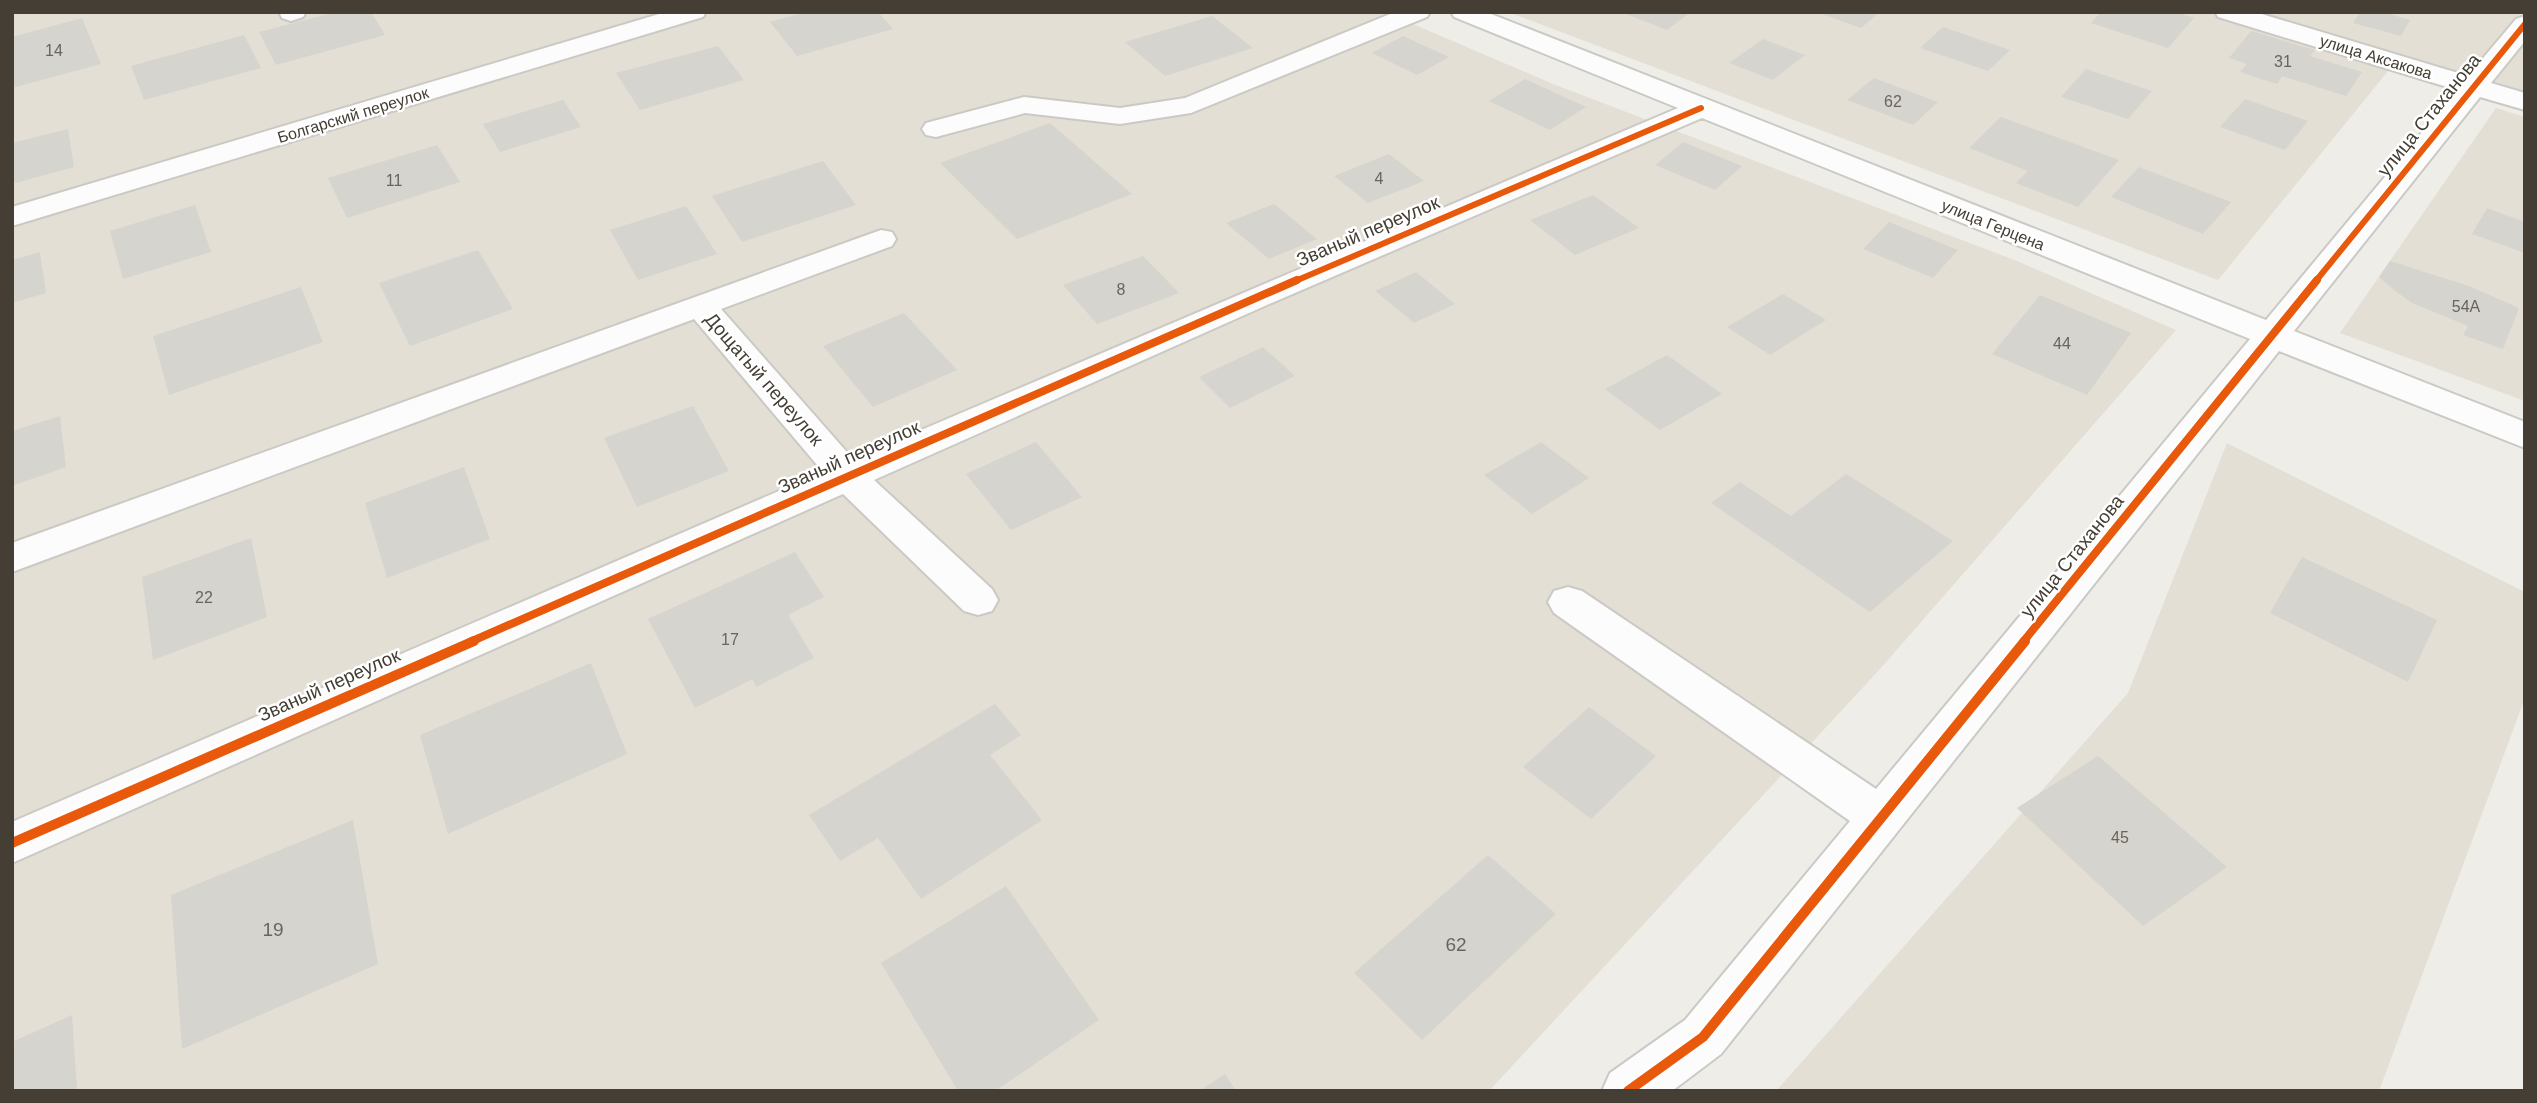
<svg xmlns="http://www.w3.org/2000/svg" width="2537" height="1103" viewBox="0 0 2537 1103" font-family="Helvetica,sans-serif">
  <rect width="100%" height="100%" fill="#eeede8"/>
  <!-- residential -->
  <path fill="#e3dfd5" d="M12 12H1385L1553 84 2017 261 2176 330 1880 669 1489 1091H12Z
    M1508 12H2525V91L2402 54 2218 280Z
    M2496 108 2525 117V401L2340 333Z
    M2227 443 2525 592V698L2379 1091H1776L2128 693Z"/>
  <!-- building -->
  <path fill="#d6d4cf" d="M336 12H371L385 35 276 65 259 32Z
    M806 12H878L893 29 797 56 770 22Z
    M1621 12H1691L1667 30Z
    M1816 12H1880L1861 28Z
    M2101 12H2176L2194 18 2168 48 2091 23Z
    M2360 12H2383L2410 20 2401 36 2353 23Z
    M1212 16 1253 48 1165 76 1125 42Z
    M82 18 101 64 12 88V37Z
    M1943 27 2010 50 1988 71 1920 48Z
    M2251 31 2315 50 2310 56 2362 72 2346 96 2282 76 2277 84 2240 72 2247 64 2229 58Z
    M244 35 261 68 144 100 131 66Z
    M1403 36 1449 57 1417 75 1372 53Z
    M1763 39 1805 55 1773 80 1729 63Z
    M718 46 744 80 640 110 616 73Z
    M2086 69 2152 91 2128 119 2061 97Z
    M1874 78 1938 102 1913 125 1847 100Z
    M1525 79 1586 107 1550 130 1489 101Z
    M2245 99 2308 121 2285 150 2220 127Z
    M563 100 581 127 500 152 483 124Z
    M2001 117 2119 160 2078 207 2016 183 2028 171 1969 148Z
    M1050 123 1132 194 1017 239 940 163Z
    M68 129 74 167 12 184V143Z
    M1683 142 1742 166 1715 190 1655 165Z
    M437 145 460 182 347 218 328 178Z
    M1389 154 1424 181 1368 203 1334 176Z
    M823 161 856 205 742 242 712 196Z
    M2139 167 2231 202 2203 234 2111 197Z
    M1593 195 1639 228 1575 255 1530 220Z
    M1274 204 1317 239 1269 259 1226 223Z
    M195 205 211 252 123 279 110 231Z
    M686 206 717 254 638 280 610 230Z
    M2487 208 2525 222V253L2472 234Z
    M1889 222 1958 250 1933 278 1863 249Z
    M478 250 513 309 410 346 379 283Z
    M40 252 46 293 12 303V260Z
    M1143 256 1179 293 1097 324 1063 285Z
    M2390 261 2469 286 2519 308 2503 349 2463 335 2468 326 2412 303 2394 290 2379 277Z
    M1416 272 1455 304 1414 323 1375 291Z
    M301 287 323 342 169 395 153 336Z
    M1783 294 1826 320 1770 355 1727 327Z
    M2040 295 2131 333 2087 395 1992 354Z
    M904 313 957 370 873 407 823 346Z
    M1263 347 1295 376 1230 408 1199 377Z
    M1667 355 1722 394 1660 430 1605 389Z
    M693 406 729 471 637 507 604 438Z
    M60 416 66 467 12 486V431Z
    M1036 442 1082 497 1011 530 966 474Z
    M1541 442 1589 478 1532 514 1484 475Z
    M464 467 490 539 387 578 365 503Z
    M1846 474 1953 541 1870 612 1711 503 1740 482 1791 516Z
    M251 538 267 617 153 660 142 577Z
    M795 552 824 597 788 615 814 658 756 687 753 679 695 708 648 619Z
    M2302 557 2437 620 2408 682 2270 613Z
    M591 663 627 754 448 834 420 735Z
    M995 704 1021 735 990 755 1042 820 921 899 878 838 840 861 809 815Z
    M1589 707 1656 756 1591 819 1523 767Z
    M2098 756 2227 867 2143 926 2017 808Z
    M353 820 378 964 182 1049 171 895Z
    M1488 855 1556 914 1422 1040 1354 973Z
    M1006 886 1099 1020 995 1091H958L881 963Z
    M72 1015 77 1091H12V1042Z
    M1225 1074 1236 1091H1199Z"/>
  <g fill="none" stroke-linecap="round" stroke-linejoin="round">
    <defs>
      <path id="minor" d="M279 12H306L303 17 291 21 282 18Z
        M666 12H706L703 17 12 226V207Z
        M1395 12H1430L1427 17 1191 113 1120 124 1025 113 936 137 926 135 922 129 926 123 1024 97 1120 108 1185 98Z
        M1451 12H1486L2266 320 2457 90 2218 17 2215 12H2255L2468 76 2516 19 2525 16V41L2491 83 2525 93V110L2480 97 2294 331 2525 422V448L2279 351 1721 1054 1672 1091H1602L1610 1073 1685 1020 1850 821 1554 613 1548 602 1554 591 1568 587 1582 591 1876 789 2250 339 1702 118 1267 305 874 480 992 589 998 600 992 611 978 615 964 611 843 494 12 863V822L823 472 694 319 12 572V543L881 230 892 232 896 239 892 246 721 309 853 459 1678 108 1454 17Z"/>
    </defs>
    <!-- minor casing -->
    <use href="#minor" stroke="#cbc9c4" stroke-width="4"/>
    <!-- minor -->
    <use href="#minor" fill="#fcfcfc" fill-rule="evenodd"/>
    <defs>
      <path id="cycleway-far2" d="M1293 282 1701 108
        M2315 282 2525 24"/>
      <path id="cycleway-far1" d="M470 642 1297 280
        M2023 642 2317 280"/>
      <path id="cycleway" d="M12 843 474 641
        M1628 1091 1703 1037 2025 641"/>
    </defs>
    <!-- cycleway-far2 casing -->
    <use href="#cycleway-far2" stroke="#fff" stroke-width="10"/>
    <!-- cycleway-far1 casing -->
    <use href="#cycleway-far1" stroke="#fff" stroke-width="12"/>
    <!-- cycleway casing -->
    <use href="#cycleway" stroke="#fff" stroke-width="15"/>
    <!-- cycleway-far2 -->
    <use href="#cycleway-far2" stroke="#e8590c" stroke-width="6"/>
    <!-- cycleway-far1 -->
    <use href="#cycleway-far1" stroke="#e8590c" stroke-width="8"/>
    <!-- cycleway -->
    <use href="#cycleway" stroke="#e8590c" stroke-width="10"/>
  </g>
  <g text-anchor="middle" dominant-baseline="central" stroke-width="5" stroke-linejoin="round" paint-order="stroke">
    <!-- number labels -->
    <g font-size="16" fill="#6a655c">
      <text x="54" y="50">14</text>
      <text x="2283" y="61">31</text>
      <text x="1893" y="101">62</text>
      <text x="1379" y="178">4</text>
      <text x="394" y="180">11</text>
      <text x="1121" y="289">8</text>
      <text x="2466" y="306">54А</text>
      <text x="2062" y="343">44</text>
      <text x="204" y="597">22</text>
      <text x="730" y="639">17</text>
      <text x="2120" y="837">45</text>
    </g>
    <!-- far-street labels -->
    <g font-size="16" fill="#443e34" stroke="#fff">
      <text transform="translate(2376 57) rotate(17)">улица Аксакова</text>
      <text transform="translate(353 115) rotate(-17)">Болгарский переулок</text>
      <text transform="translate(1993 225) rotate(22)">улица Герцена</text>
    </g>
    <!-- street labels -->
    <g font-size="19" fill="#443e34" stroke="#fff">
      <text transform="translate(2429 115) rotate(-51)">улица Стаханова</text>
      <text transform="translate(1368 231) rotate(-23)">Званый переулок</text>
      <text transform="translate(764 379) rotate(49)">Дощатый переулок</text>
      <text transform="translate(849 457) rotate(-24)">Званый переулок</text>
      <text transform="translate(2072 556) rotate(-51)">улица Стаханова</text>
      <text transform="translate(329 685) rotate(-24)">Званый переулок</text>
    </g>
    <!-- near-number labels -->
    <g font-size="19" fill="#6a655c">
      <text x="273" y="929">19</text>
      <text x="1456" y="944">62</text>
    </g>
  </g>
  <!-- border -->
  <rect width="2537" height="1103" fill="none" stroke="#443e34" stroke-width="28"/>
</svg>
